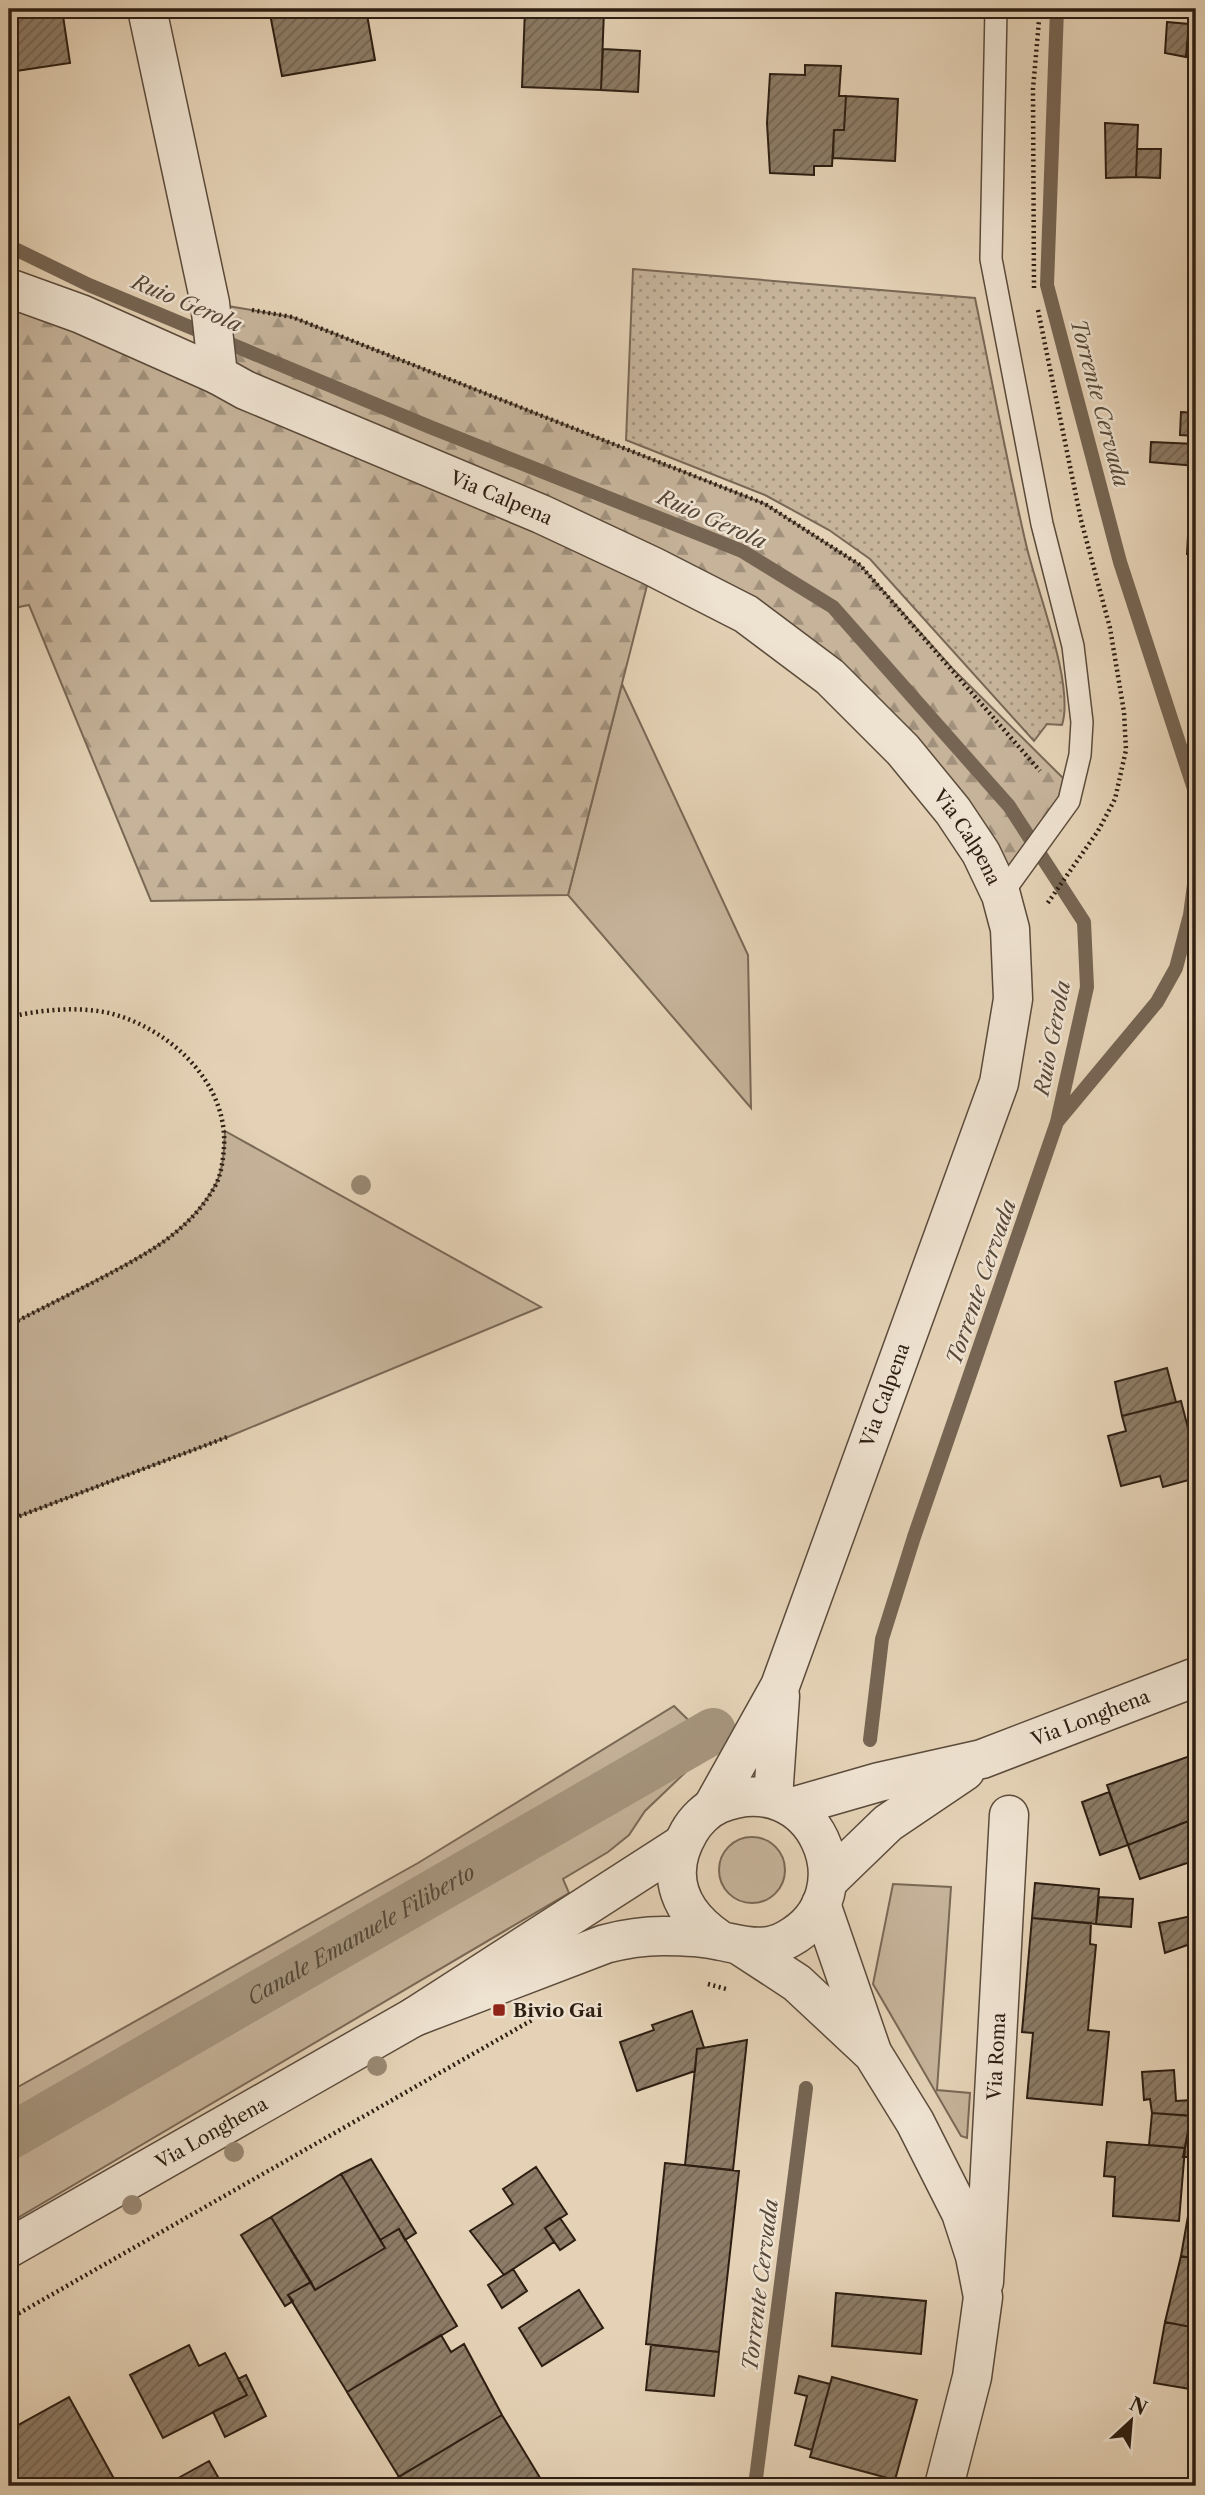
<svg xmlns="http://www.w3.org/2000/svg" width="1205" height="2495" viewBox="0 0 1205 2495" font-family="'Libre Caslon Text',serif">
  <defs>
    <pattern id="forest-firs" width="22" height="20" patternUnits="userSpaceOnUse" patternTransform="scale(1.75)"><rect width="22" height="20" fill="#c6b39a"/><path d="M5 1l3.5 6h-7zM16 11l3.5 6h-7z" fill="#a1917c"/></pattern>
    <pattern id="park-dots" width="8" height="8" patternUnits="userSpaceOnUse" patternTransform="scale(1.75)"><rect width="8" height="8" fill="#c6b39a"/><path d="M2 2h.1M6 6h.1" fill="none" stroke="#a1917c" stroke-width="1.8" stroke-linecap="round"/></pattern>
    <pattern id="building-hatch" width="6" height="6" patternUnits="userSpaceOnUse" patternTransform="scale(1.75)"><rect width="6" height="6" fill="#8d7c67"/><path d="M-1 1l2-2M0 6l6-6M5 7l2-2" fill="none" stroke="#746553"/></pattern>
  </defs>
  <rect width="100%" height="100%" fill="#e5d2b6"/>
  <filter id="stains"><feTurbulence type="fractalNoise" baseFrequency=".00286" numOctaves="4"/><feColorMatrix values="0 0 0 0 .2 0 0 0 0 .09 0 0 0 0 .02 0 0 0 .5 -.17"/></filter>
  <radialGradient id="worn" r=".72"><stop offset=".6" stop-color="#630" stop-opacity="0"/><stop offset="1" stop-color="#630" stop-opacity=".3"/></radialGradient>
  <!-- green -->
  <path fill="#c6b39a" stroke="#7a6856" stroke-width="2" d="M622 684 748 955 751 1108 568 895Z
    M225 1131 541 1307 230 1436 9 1520V1325C38 1310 67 1296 95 1281 141 1257 186 1235 213 1189 224 1172 224 1150 225 1131Z
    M674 1706 714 1745 645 1811 629 1835 608 1852 563 1879 569 1893 9 2223V2092L418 1863Z
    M719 1870a33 33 0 1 1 66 0a33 33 0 1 1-66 0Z
    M893 1884 951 1887 937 2090 970 2093 967 2138 961 2136 873 1984Z"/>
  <!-- forest -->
  <path fill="url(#forest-firs)" stroke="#7a6856" stroke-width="2" d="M9 288 218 375 210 303 292 317 765 504 860 565 953 669 1069 784 999 887 903 747 652 566 568 895 151 901 29 605 9 609Z"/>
  <!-- park -->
  <path fill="url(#park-dots)" stroke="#7a6856" stroke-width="2" d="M633 269 975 298C992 380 1007 463 1026 544 1036 589 1075 684 1062 725L1047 724 1034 741 870 559 829 530 765 495 626 440Z"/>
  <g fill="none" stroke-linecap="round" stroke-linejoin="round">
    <!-- stream -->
    <path stroke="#766553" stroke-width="14" d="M1057 9 1047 285 1120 562 1196 795
      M9 246 89 285 430 427 742 551 833 607 1009 806 1084 922 1087 987 1057 1122
      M870 1740 882 1639 914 1537 1057 1122 1157 1002 1176 968 1190 915 1196 870
      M755 2486 806 2088"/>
    <!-- canal -->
    <path stroke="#a6957e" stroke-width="46" id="s1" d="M9 2137 713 1731"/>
  </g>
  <!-- building -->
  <path fill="url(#building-hatch)" stroke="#2d1e12" stroke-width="2" d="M9 9H62L70 63 9 72Z
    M269 9H366L375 60 282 76Z
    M525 9 604 10 601 90 522 87Z
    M1190 9H1196V58L1186 57Z
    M1167 22 1189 24 1186 57 1165 53Z
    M603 49 640 51 638 92 601 90Z
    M805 65 841 66 839 96H846L844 130H834L832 166H814V175L770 173 767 123 770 74 805 75Z
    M846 96 898 99 895 161 833 158 834 130H844Z
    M1105 123 1138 125 1136 177 1106 178Z
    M1137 149H1161L1160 178 1136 177Z
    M1181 412 1196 413V436L1180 435Z
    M1151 442 1196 444V466L1150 462Z
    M1188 536H1196V554H1187Z
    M1167 1368 1176 1402 1122 1416 1115 1382Z
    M1181 1401 1196 1459V1478L1163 1487 1160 1476 1121 1486 1108 1436 1126 1431 1122 1416Z
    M1190 1756 1196 1774V1818L1128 1845 1107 1785Z
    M1109 1792 1128 1845 1100 1855 1082 1802Z
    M1196 1818V1860L1140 1879 1128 1845Z
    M1035 1883 1099 1889 1096 1924 1032 1918Z
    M1099 1897 1133 1899 1131 1927 1096 1924Z
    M1196 1915V1942L1165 1953 1159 1923Z
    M1032 1918 1091 1923 1090 1944 1096 1945 1088 2030 1109 2032 1102 2105 1027 2098 1033 2033 1022 2032Z
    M692 2011 704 2048 697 2049 695 2071 637 2091 620 2042 654 2030 652 2025Z
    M747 2040 733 2170 685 2165 697 2049Z
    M1174 2070 1176 2101 1192 2100V2089H1196V2116L1152 2113 1150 2099 1144 2100 1142 2072Z
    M1152 2113 1191 2116 1185 2148 1149 2145Z
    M1191 2116H1196V2157H1183Z
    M1107 2142 1185 2148 1179 2221 1113 2216 1115 2177 1104 2176Z
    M371 2159 416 2233 405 2240 399 2229 380 2240 341 2174Z
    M665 2163 739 2171 719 2352 646 2344Z
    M536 2167 567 2214 545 2228 554 2242 504 2275 470 2231 513 2204 503 2189Z
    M341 2174 385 2248 315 2290 271 2217Z
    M1188 2216 1196 2217V2259L1181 2256Z
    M271 2217 311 2282 288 2295 293 2301 285 2306 241 2235Z
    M560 2218 575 2240 560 2250 545 2228Z
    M399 2229 457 2326 347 2392 288 2295 311 2282 315 2290 385 2248 380 2240Z
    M1181 2256 1196 2259V2328L1165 2322Z
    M513 2269 527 2291 502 2308 488 2285Z
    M579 2290 603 2328 542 2366 519 2328Z
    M836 2293 926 2301 921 2354 832 2346Z
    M1165 2322 1196 2328V2390L1154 2383Z
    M441 2335 451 2352 464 2344 502 2415 399 2477 347 2392Z
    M189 2345 199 2366 225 2353 247 2395 163 2438 130 2375Z
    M651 2345 719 2352 714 2396 646 2390Z
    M246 2375 266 2416 225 2437 213 2412 247 2395 238 2379Z
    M799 2376 830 2384 812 2450 795 2445 807 2396 795 2393Z
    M832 2377 917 2400 895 2480 810 2457Z
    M69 2397 118 2486H9V2430Z
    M502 2415 545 2486H400L395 2479Z
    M209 2461 223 2486H164Z"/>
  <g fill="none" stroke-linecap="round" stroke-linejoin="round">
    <defs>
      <path id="service" d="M996 9 991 259 1042 524 1073 646 1082 722 1080 755 1069 801 1001 895"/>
      <g id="minor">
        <path id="s2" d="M147 9 210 303 218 375 245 390 541 514 652 566 746 614 830 677 903 750 953 811 981 853 1001 895 1010 929 1013 999 999 1083 780 1686 713 1806"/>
        <path d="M9 288 81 314 218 375"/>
        <path d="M773 1798 780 1696"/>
        <path id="s3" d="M984 2282 1009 1815"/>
      </g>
      <g id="tertiary">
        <path id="s4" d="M792 1807 879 1782 982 1759 1196 1677"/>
        <path d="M828 1881 888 1823 965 1771"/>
        <path d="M821 1904 871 2049"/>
        <path d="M742 1947 797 1983 873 2054 915 2122 961 2213 975 2256 983 2297 972 2377 944 2486"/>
        <path d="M414 2017 605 1944C624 1939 644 1936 663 1936 682 1936 704 1937 721 1941 746 1946 765 1952 788 1939 870 1894 814 1765 719 1804 707 1809 695 1821 689 1832 663 1876 681 1914 720 1940"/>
        <path id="s5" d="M9 2248 414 2017 681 1845"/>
      </g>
    </defs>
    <!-- service casing -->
    <use href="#service" stroke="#5b4b3b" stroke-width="24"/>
    <!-- minor casing -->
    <use href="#minor" stroke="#5b4b3b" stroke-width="41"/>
    <!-- tertiary casing -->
    <use href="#tertiary" stroke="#5b4b3b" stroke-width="41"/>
    <!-- path -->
    <path stroke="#2d1e12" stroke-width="4.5" stroke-dasharray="2 3.5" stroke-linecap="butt" d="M1034 288 1033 89 1040 9
      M252 310 292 317 765 504 860 565 1040 771
      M1038 310 1081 520 1110 628 1124 712 1126 750 1115 799 1098 831 1047 904
      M9 1017C41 1010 76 1006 109 1013 169 1028 228 1082 224 1147 223 1161 221 1176 214 1188 187 1235 139 1258 94 1282 66 1296 37 1311 9 1325
      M9 1520 230 1436
      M708 1984 726 1989
      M9 2319 534 2019"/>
    <!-- service -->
    <use href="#service" stroke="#eee2d0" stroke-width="21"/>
    <!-- minor -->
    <use href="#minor" stroke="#eee2d0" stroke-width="38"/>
    <!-- tertiary -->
    <use href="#tertiary" stroke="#eee2d0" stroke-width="38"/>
  </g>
  <!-- trees -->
  <g fill="#998872">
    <circle cx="361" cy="1185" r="10"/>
    <circle cx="377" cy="2066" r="10"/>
    <circle cx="234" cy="2152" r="10"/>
    <circle cx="132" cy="2205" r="10"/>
  </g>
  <!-- markers -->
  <rect fill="#8f2418" stroke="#eee2d0" stroke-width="2.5" x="492" y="2003" width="14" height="14" rx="3.5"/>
  <g text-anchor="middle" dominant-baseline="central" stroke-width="5" stroke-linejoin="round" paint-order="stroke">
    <!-- street labels -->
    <g font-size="19" fill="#2d1e12" stroke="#eee2d0">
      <text stroke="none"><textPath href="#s2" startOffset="682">Via Calpena</textPath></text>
      <text stroke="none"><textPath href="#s2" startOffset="1270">Via Calpena</textPath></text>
      <text transform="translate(885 1395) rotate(-70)">Via Calpena</text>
      <text stroke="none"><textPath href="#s4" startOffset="312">Via Longhena</textPath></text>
      <text stroke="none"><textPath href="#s3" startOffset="226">Via Roma</textPath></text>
      <text stroke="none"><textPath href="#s5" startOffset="233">Via Longhena</textPath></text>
    </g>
    <!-- poi labels -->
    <g font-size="19" font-weight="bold" fill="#2d1e12" stroke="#eee2d0" text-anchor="start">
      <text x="513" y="2010">Bivio Gai</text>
    </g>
    <!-- water labels -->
    <g font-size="21" font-style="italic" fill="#574838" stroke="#eee2d0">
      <text transform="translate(187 303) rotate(23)">Ruio Gerola</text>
      <text transform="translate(1100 403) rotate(75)">Torrente Cervada</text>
      <text transform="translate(712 519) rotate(24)">Ruio Gerola</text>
      <text transform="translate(1052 1038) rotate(-79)">Ruio Gerola</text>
      <text transform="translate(981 1282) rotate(-71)">Torrente Cervada</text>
      <text stroke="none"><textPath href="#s1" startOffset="406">Canale Emanuele Filiberto</textPath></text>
      <text transform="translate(760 2285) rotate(-83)">Torrente Cervada</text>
    </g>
  </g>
  <!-- margin -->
  <rect width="1205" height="2495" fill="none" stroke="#e5d2b6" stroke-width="35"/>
  <rect x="10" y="10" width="1184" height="2474" fill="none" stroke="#2d1e12" stroke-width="3.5"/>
  <rect x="18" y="18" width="1170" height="2460" fill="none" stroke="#2d1e12" stroke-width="2"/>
  <!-- north arrow -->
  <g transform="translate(1131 2421) rotate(26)" stroke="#eee2d0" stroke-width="5" paint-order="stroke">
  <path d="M0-5L12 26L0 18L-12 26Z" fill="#2d1e12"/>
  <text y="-10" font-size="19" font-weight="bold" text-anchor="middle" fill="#2d1e12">N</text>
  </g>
  <rect width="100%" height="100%" filter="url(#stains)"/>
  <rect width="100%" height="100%" fill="url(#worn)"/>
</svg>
